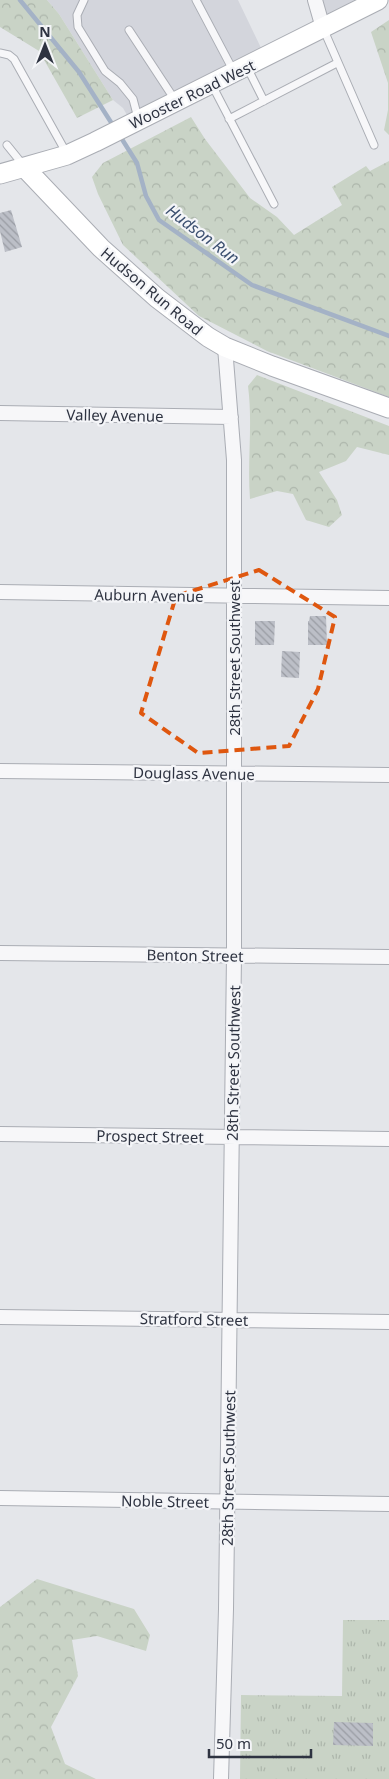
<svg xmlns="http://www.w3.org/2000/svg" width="389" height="1779" viewBox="0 0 389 1779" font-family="'Noto Sans',sans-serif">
  <defs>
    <pattern id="grass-tufts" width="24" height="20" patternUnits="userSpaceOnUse" patternTransform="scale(1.25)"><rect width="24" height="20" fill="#c9d3c6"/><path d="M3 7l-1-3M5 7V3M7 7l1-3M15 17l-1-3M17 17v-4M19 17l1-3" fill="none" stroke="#adb6ab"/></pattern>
    <pattern id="forest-crowns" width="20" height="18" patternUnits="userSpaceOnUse" patternTransform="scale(1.25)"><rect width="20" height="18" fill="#c9d3c6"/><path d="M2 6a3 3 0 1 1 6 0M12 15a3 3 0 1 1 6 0" fill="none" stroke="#adb6ab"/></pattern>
    <pattern id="building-back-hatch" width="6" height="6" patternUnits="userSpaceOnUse" patternTransform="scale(1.25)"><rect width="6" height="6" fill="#bcbfc7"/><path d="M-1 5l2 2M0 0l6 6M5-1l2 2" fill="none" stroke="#999ca3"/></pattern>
  </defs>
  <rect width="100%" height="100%" fill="#e4e6ea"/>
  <!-- built -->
  <path fill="#d3d5dc" d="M47 0H238L262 50 127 115 123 108 113 100 59 14Z
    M317 0H372L324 25Z"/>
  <!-- grass -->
  <path fill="url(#grass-tufts)" d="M343 1620H389V1779H240L241 1695 342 1696Z"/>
  <!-- forest -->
  <path fill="url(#forest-crowns)" d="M0 0H47L59 14 113 100 77 118 39 51 0 27Z
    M389 20V135L384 130 388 110V83L371 32Z
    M191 117 205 139 250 198 277 217 294 235 342 205 332 187 366 166 370 171 389 161V397L267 351 199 316 123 245 98 194 92 177 103 163Z
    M257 375 389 426V455L357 447 346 461 319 472 337 500 342 515 329 527 306 520 293 494 277 491 250 499C247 461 253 424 248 386Z
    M37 1579 134 1609 150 1635 146 1651 97 1636 72 1640 78 1676 51 1727 65 1764 96 1779H0V1607Z"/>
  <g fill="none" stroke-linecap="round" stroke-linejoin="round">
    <!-- stream -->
    <path stroke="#a4b2c6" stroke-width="4.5" d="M20 0 79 72 114 127
      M120 136 137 163 146 196 159 220 252 285 389 336"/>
  </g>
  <!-- building -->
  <path fill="url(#building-back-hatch)" d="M11 210 22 247 5 252 0 231V213Z
    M310 616H326L327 645H308V621H309Z
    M255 621H275L274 645H255Z
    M282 651 300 652 299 678 281 677Z
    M334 1722 373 1723V1746L333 1745Z"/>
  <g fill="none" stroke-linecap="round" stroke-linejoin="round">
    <defs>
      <path id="service" d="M84 0 77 15 78 27 105 71 120 83 133 99 138 118
        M196 0 233 70
        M323 28 374 145
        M129 30 175 100
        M0 53 9 55 14 59 67 154
        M247 67 264 101
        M212 85 274 204
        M229 119 337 63
        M7 145 24 166"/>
      <path id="minor" d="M315 0 323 28
        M0 413 231 417
        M0 592 389 598
        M0 771 389 775
        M0 953 389 957
        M0 1134 389 1139
        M0 1317 389 1322
        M0 1498 389 1504
        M221 1779 226 1609 234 955V460L225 347"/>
      <path id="secondary" d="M25 168 101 248 157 298 208 337 225 347 272 366 389 408
        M0 174 67 155 95 142 378 0"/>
    </defs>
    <!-- service casing -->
    <use href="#service" stroke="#aaadb4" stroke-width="9"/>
    <!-- minor casing -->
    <use href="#minor" stroke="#aaadb4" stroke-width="16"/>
    <!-- secondary casing -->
    <use href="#secondary" stroke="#aaadb4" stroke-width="21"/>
    <!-- service -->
    <use href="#service" stroke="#f7f7f9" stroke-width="7"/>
    <!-- minor -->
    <use href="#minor" stroke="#f7f7f9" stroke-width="14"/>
    <!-- secondary -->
    <use href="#secondary" stroke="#fff" stroke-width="19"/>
  </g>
  <!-- marked area -->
  <path fill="none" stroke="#df570f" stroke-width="4" stroke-dasharray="10 6" stroke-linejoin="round" d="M259 570 335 617 318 689 289 746 198 753 141 713 176 596Z"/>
  <g text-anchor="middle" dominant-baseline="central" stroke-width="4.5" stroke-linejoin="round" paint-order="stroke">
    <!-- street labels -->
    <g font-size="15" fill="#2e3341" stroke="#f4f5f8">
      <text transform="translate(192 94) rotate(-26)">Wooster Road West</text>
      <text transform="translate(152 291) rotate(40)">Hudson Run Road</text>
      <text transform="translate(115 415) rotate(1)">Valley Avenue</text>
      <text transform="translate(149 595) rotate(1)">Auburn Avenue</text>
      <text transform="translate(234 658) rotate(-90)">28th Street Southwest</text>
      <text transform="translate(194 773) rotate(1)">Douglass Avenue</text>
      <text transform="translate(195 955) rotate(1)">Benton Street</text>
      <text transform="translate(233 1063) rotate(-89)">28th Street Southwest</text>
      <text transform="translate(150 1136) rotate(1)">Prospect Street</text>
      <text transform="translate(194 1319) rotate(1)">Stratford Street</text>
      <text transform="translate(228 1468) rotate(-89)">28th Street Southwest</text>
      <text transform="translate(165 1501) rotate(1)">Noble Street</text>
    </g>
    <!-- water labels -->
    <g font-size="16" font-style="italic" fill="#3c5070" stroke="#f4f5f8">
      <text transform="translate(203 234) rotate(37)">Hudson Run</text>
    </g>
  </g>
  <!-- north arrow -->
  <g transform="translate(45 45)" stroke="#f4f5f8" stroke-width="4" paint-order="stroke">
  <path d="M0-4L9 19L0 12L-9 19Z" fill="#2e3341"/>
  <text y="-8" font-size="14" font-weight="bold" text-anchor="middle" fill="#2e3341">N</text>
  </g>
  <!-- scale -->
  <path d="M209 1749v8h102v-8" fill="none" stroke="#2e3341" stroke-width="2.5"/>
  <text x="216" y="1749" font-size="15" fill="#2e3341" stroke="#f4f5f8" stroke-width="4" paint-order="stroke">50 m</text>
</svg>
